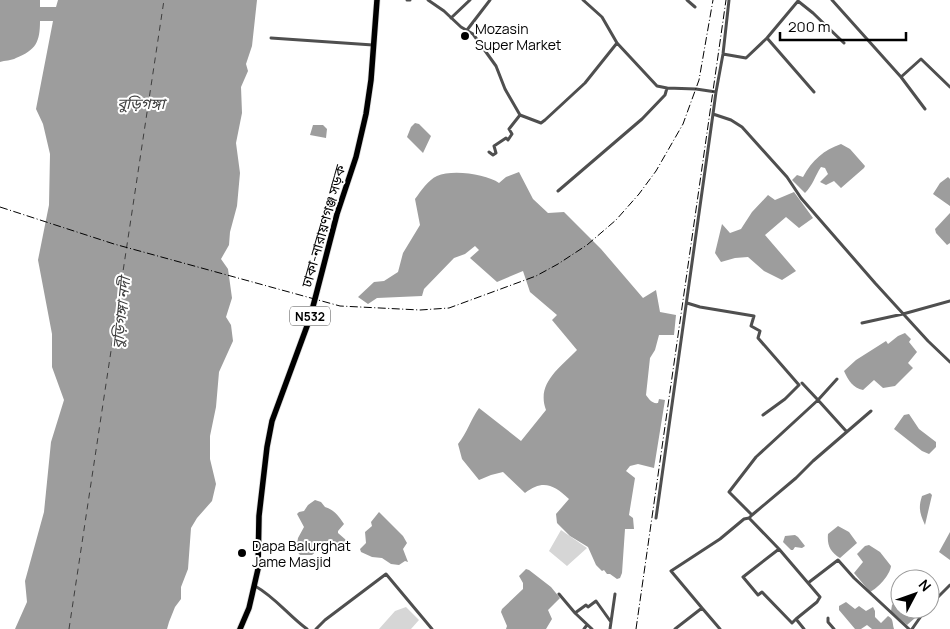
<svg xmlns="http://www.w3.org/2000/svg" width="950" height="629" viewBox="0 0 950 629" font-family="Manrope,'Noto Sans Bengali',sans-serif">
  <rect width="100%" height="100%" fill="#fff"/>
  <!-- green -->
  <path fill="#d6d6d6" d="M561 530 587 548 567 566 549 551Z
    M406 607 419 620 411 629H379L395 611Z"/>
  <!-- water -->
  <path fill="#9d9d9d" d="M0 0H40V7H56L58 0H257L252 46 246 64 248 71 241 87 242 113 236 143 240 173 237 206 230 232 229 245 221 259 228 269 232 298 226 317 231 325 233 341 219 372 216 407 210 436V459L216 484 212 501 197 518 191 528 188 569 181 587V599L175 607 169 622 167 629H15L27 602 25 581 44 512 51 442 64 400 52 367V334L38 260 49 205 50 154 43 124 36 109 53 21H40C40 42 36 50 16 58 11 61 5 60 0 62Z
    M415 123 419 124 431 136 423 153 407 137 411 127Z
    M313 125H323L327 129 326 138 310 135Z
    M841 144 850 149 865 166 864 168 841 188 834 181 826 185 820 182 828 174 825 168 821 167C815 176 813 185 805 193L792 180 797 175 803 177C812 160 824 150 841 144Z
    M519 172 533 199 548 213 564 212 601 249 643 298 656 290 660 312 676 315 674 335H659L655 350 650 358 646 395C649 399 652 404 658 403L659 399 665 400 654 468 638 464 630 466 626 471 635 478 629 515 633 518 634 529H625L622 573 620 578 617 579 610 574H607L604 570 602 571 596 565 588 547 570 536 557 523 556 514 569 499C554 485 543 479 525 493L503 472 491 475 479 480 462 459 458 444C467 433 471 419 479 408L521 441 546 410C536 383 560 368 577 350L552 320 557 315 530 292 523 271 497 282 470 258 479 250 475 246 465 254 454 258 424 289 422 296 377 298 368 304 358 297 374 282 384 281 398 272 403 253 420 225 415 199C421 191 428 180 437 176 452 169 487 174 499 183L506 177Z
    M948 177 950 179V206L933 194 940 183Z
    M794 192 813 218 799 228 786 217 765 235 796 271 782 280 764 271 748 257 735 258 721 262 715 253 722 224 730 233 741 229 752 212 768 195 775 200Z
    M950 213V243L947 245 936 233 935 229Z
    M905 333 911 339 909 342 917 352 908 363 913 368 895 386 883 388 874 380 863 390C853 388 848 380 844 371L856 360 886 341 888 344 898 336Z
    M909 414 919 429 936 442V447L929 454 922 451 894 429 904 415Z
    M930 493 932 495 925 525C920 514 918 508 922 496Z
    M315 500 321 502 325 507C334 510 339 516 344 524L338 531V533L346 540 348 545 344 549 328 541 312 555H300L296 550 298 538 304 527 297 514 299 512 304 511 308 505Z
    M379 512 403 536 407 543 403 549 408 562 405 561 399 565 391 564 382 558 372 557 361 552 360 549 366 543 365 532 372 526 371 522Z
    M838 526 849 532 857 543 840 558C830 552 827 545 828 534Z
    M950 532V560L939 552Z
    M795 535 798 537 805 546 802 548 795 547 793 550H791L783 542 785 536Z
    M869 545 880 552 891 566C890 575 878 588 870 592L854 573 863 562 857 554 865 546Z
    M526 569 529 570 551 587 560 598 548 610 552 619 546 629H506L507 626 501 612 502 609 523 589V583L519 576Z
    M900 596V609H912L914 612 915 618 907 625 891 611 892 605Z
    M846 602 855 609 859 606 866 611 873 607 875 611V617L881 623 888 616C894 619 892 623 894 629H872L867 625 861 629H855L839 610V606Z"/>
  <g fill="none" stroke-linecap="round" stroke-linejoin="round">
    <!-- ferry -->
    <path stroke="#3e3e3e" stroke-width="1" stroke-dasharray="6 5" stroke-linecap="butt" d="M69 629 164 0"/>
    <defs>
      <path id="trunk" d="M240 629 249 608 258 569 259 516 267 447 272 421 310 318 337 214 356 157 366 114 371 80 377 0"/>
    </defs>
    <!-- trunk casing -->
    <use href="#trunk" stroke="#dbdbdb" stroke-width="7"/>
    <!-- minor -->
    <path stroke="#4f4f4f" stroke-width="3" d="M407 0H410
      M428 0 444 11 461 27 473 34 496 66 505 89 520 115
      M583 0 602 17 617 43 657 86 667 88 696 89 716 92 713 114 731 120 742 127 787 177 801 198 875 283 928 341 950 362
      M687 0 695 7
      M832 0 901 77 925 109
      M451 18 470 0
      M467 30 490 0
      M271 38 373 45
      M767 38 798 1 813 13 844 43
      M723 54 746 58 767 38 814 92
      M901 77 921 59 950 87
      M716 92 723 54 729 0
      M489 152 493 155 496 153 494 146 506 138 508 140 512 134 509 129 520 115 541 123 545 120 585 83 617 43
      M558 191 642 119 665 95 667 88
      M687 303 700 307 754 316 751 326 760 331 758 338 799 385 785 399 763 415
      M862 323 903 314 950 301
      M802 383 818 400 837 379
      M752 515 796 478 813 461 871 411
      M656 518 713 114
      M779 549 743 577 758 595 762 592 792 623 796 619
      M808 583 838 560 854 578 909 629
      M255 586C275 597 289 616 307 629
      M559 594 575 613 592 629
      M930 605 950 585
      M702 608 671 571 720 539 744 519 749 518
      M575 613 586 605 588 607 596 601 611 622
      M828 618V622L834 629
      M316 629 325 620 386 574 432 629
      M584 629 587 625
      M610 629 615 594
      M675 629 702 608 720 629
      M804 629 796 619 817 602 820 597 779 549 749 518 752 515 729 492 756 457 818 400 846 431
      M912 629 926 609"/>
    <!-- trunk -->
    <use href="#trunk" stroke="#000" stroke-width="5.5"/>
    <!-- rail -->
    <path stroke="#000" stroke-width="1" stroke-dasharray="8 2.5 1 2.5" stroke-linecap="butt" d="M0 207 114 244 340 306 420 310 449 308 536 276 558 264 587 245 616 220 639 194 656 171 683 124 699 80 713 0
      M636 629 726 0"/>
  </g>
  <!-- markers -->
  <g fill="#000" stroke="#fff" stroke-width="2">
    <circle cx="465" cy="36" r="5"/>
    <circle cx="242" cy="553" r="5"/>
  </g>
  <g text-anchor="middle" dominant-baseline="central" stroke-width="4" stroke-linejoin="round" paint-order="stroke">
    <!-- shield labels -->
    <rect fill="#fff" stroke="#4c4c4c" stroke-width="1" x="290" y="306.5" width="40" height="19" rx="4"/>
    <g font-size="12" font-weight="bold" fill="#000">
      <text x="310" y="316">N532</text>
    </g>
    <!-- poi labels -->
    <g font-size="14" fill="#000" stroke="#fff" text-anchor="start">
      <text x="475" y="28">Mozasin<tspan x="475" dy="16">Super Market</tspan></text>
      <text x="252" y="545">Dapa Balurghat<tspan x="252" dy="16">Jame Masjid</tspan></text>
    </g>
    <!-- street labels -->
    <g font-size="14" fill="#000" stroke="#fff">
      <text transform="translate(323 226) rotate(-74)">ঢাকা-নারায়ণগঞ্জ সড়ক</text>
    </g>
    <!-- water labels -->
    <g font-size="15" font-style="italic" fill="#3e3e3e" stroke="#fff">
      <text x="141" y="103">বুড়িগঙ্গা</text>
      <text transform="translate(121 313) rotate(-84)">বুড়িগঙ্গা নদী</text>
    </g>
  </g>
  <!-- north arrow -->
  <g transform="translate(915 594) rotate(49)"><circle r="24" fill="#ffffff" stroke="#999999"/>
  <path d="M0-4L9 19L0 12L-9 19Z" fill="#000000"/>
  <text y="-8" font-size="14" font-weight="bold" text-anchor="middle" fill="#000000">N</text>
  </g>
  <!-- scale -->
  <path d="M780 32v8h126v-8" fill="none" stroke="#000000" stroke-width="2.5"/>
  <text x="788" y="32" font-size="15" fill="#000000" stroke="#ffffff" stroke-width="4" paint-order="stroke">200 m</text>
</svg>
